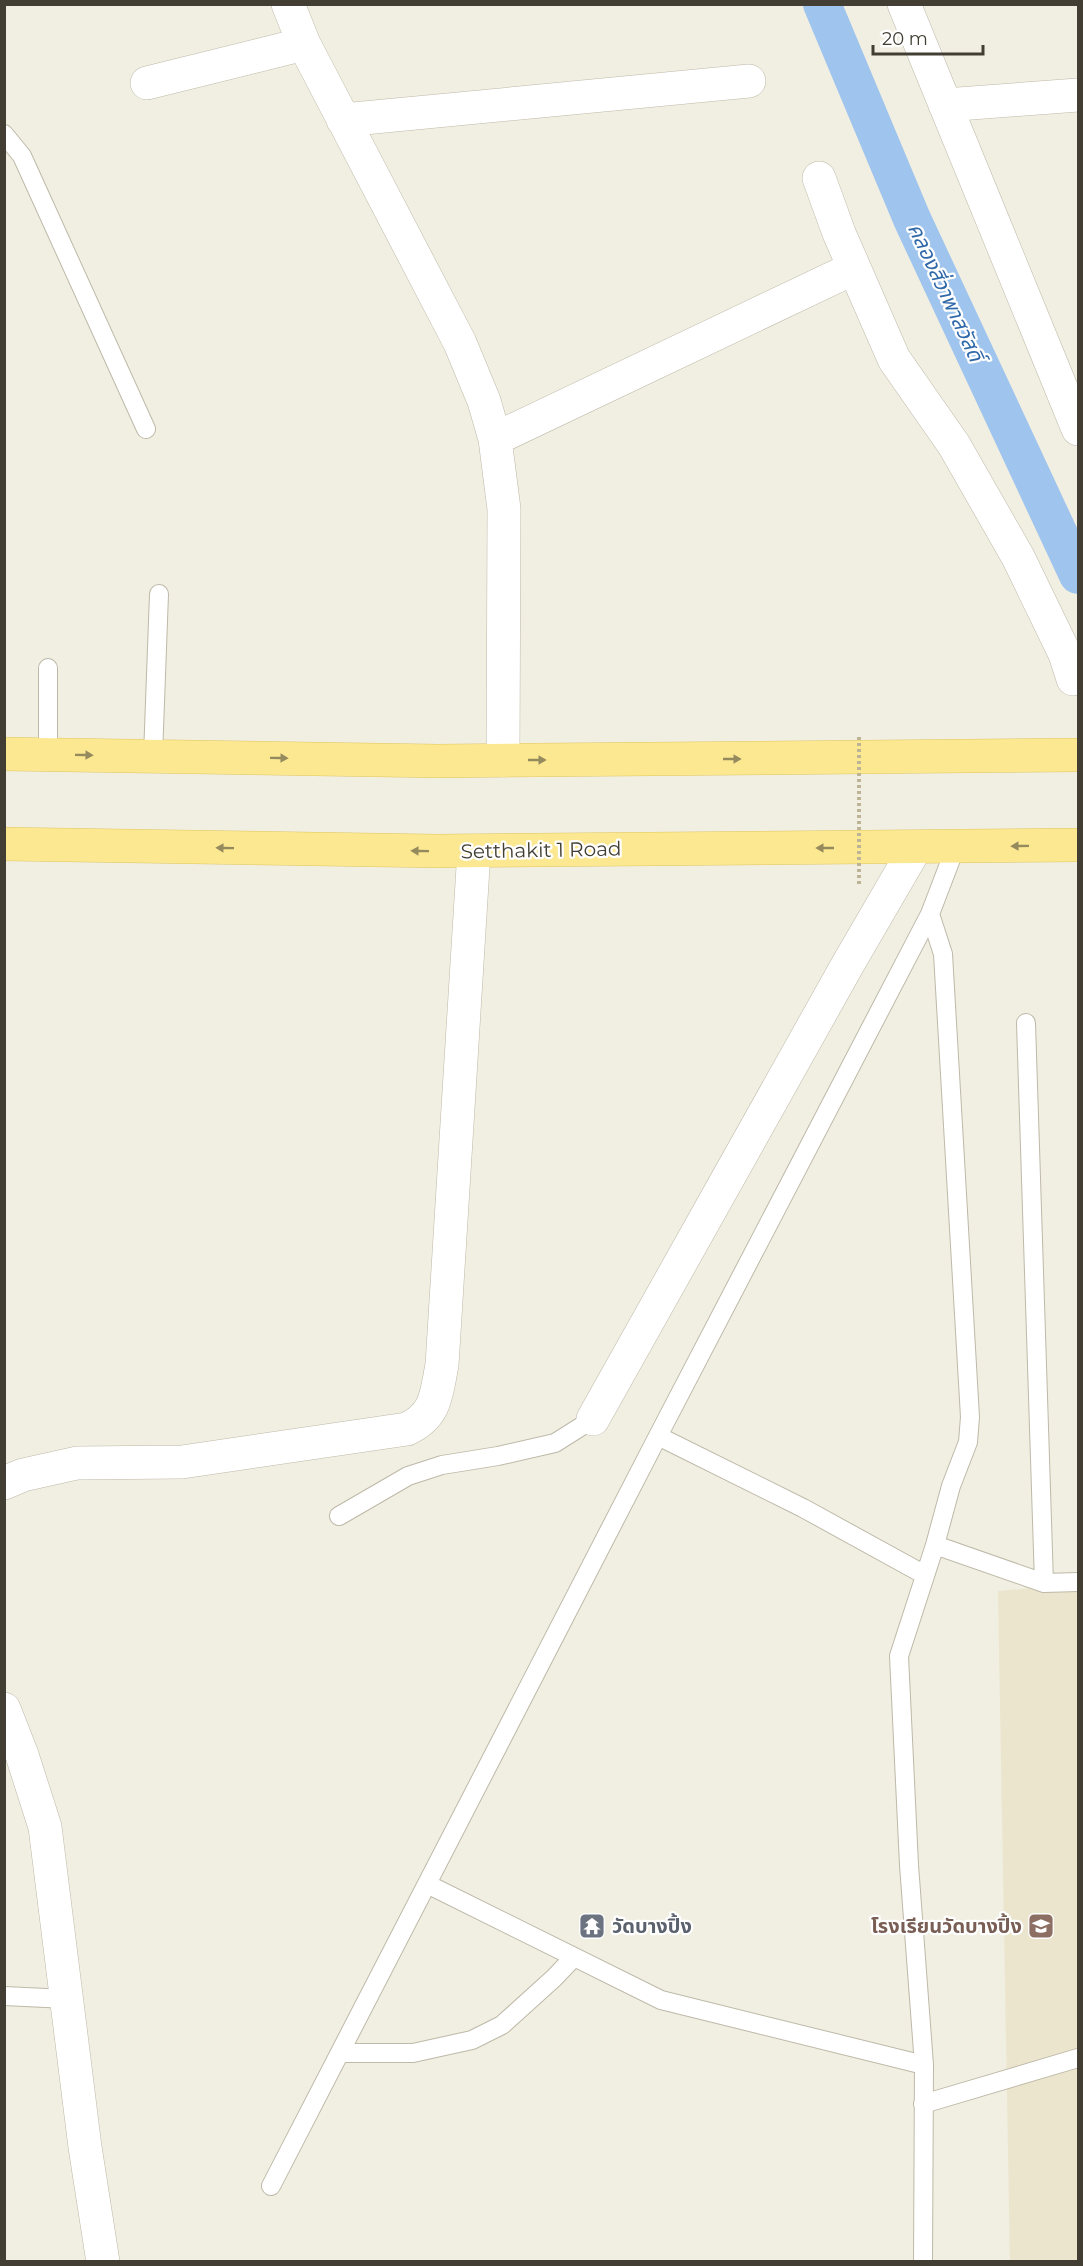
<svg xmlns="http://www.w3.org/2000/svg" width="1083" height="2266" viewBox="0 0 1083 2266" font-family="Montserrat,'Noto Sans Thai',sans-serif">
  <rect width="100%" height="100%" fill="#f1eee2"/>
  <!-- education -->
  <path fill="#eae5cc" d="M1078 1584V2261H1010L998 1591Z"/>
  <g fill="none" stroke-linecap="round" stroke-linejoin="round">
    <!-- canal -->
    <path stroke="#9fc4ed" stroke-width="38" d="M822 4 912 219 1078 575"/>
    <defs>
      <path id="service" d="M4 134 22 156 146 429
        M48 668V755
        M153 756 159 594
        M1026 1023 1044 1583
        M658 1436 803 1508 925 1575
        M339 1516 408 1476 442 1465 498 1456 555 1443 593 1419
        M935 1545 1044 1583 1078 1582
        M427 1884 661 2000 924 2065
        M4 1996 67 1999
        M340 2053H413L472 2040 502 2025 554 1978 574 1957
        M923 2104 1078 2058
        M271 2186 658 1436 930 914 956 846
        M923 2262 924 2065 909 1865 899 1656 935 1545 951 1486 968 1442 970 1417 943 954 930 914"/>
      <path id="minor" d="M288 4 304 44 460 343 484 401 495 439 504 509 503 760
        M904 4 1078 429
        M147 83 304 44
        M945 105 1078 95
        M343 120 749 81
        M819 178 839 233 894 359 954 445 1018 557 1065 654 1073 679
        M495 439 854 268
        M593 1419 848 964 916 847
        M4 1483 23 1475 77 1463 182 1462 407 1429C437 1415 436 1394 442 1365L474 851
        M4 1709 22 1755 45 1827 85 2147 103 2262"/>
      <path id="primary" d="M4 754 438 761 1078 755
        M4 844 437 851 1078 845"/>
    </defs>
    <!-- service casing -->
    <use href="#service" stroke="#beb9a8" stroke-width="20"/>
    <!-- minor casing -->
    <use href="#minor" stroke="#beb9a8" stroke-width="34"/>
    <!-- primary casing -->
    <use href="#primary" stroke="#dfc762" stroke-width="34"/>
    <!-- service -->
    <use href="#service" stroke="#fff" stroke-width="18"/>
    <!-- minor -->
    <use href="#minor" stroke="#fff" stroke-width="33"/>
    <!-- primary -->
    <use href="#primary" stroke="#fbe891" stroke-width="33"/>
    <!-- path-bridge -->
    <path stroke="#bdb497" stroke-width="4" stroke-dasharray="3 3" stroke-linecap="butt" d="M859 737V885"/>
  </g>
  <!-- one-way arrows -->
  <defs><path id="oneway-solid" d="M-6-.8H1V-3.2L6.5 0L1 3.2V.8H-6Z" transform="scale(1.5)"/></defs>
  <g fill="#958a5d">
    <use href="#oneway-solid" transform="translate(84 755) rotate(1)"/>
    <use href="#oneway-solid" transform="translate(279 758) rotate(1)"/>
    <use href="#oneway-solid" transform="translate(732 759)"/>
    <use href="#oneway-solid" transform="translate(537 760)"/>
    <use href="#oneway-solid" transform="translate(1020 846) rotate(179)"/>
    <use href="#oneway-solid" transform="translate(225 848) rotate(-179)"/>
    <use href="#oneway-solid" transform="translate(825 848) rotate(180)"/>
    <use href="#oneway-solid" transform="translate(420 851) rotate(-179)"/>
  </g>
  <!-- icons -->
  <defs>
    <symbol id="temple-square" viewBox="-11 -11 22 22"><rect x="-9" y="-9" width="18" height="18" rx="4" fill="#6b7280" stroke="#fff"/><path d="M0-6L5-2H3V0L6.5 2.5H4V6H1.5V3h-3V6H-4V2.5H-6.5L-3 0V-2H-5Z" fill="#fff"/></symbol>
    <symbol id="school-square" viewBox="-11 -11 22 22"><rect x="-9" y="-9" width="18" height="18" rx="4" fill="#8d6e63" stroke="#fff"/><path d="M0-5L7-2L0 1L-7-2ZM-4 1L0 2.5L4 1V4Q0 6-4 4Z" fill="#fff"/></symbol>
  </defs>
  <g fill-rule="evenodd">
    <use href="#temple-square" x="577" y="1911" width="30" height="30"/>
    <use href="#school-square" x="1026" y="1911" width="30" height="30"/>
  </g>
  <g text-anchor="middle" dominant-baseline="central" stroke-width="4.5" stroke-linejoin="round" paint-order="stroke">
    <!-- street labels -->
    <g font-size="20" fill="#423e33" stroke="#fff">
      <text transform="translate(541 850) rotate(-1)">Setthakit 1 Road</text>
    </g>
    <!-- worship labels -->
    <g font-size="20" font-weight="bold" fill="#5b616d" stroke="#fff" text-anchor="start">
      <text x="612" y="1926">วัดบางปิ้ง</text>
    </g>
    <!-- education labels -->
    <g font-size="20" font-weight="bold" fill="#785e54" stroke="#fff" text-anchor="end">
      <text x="1022" y="1926">โรงเรียนวัดบางปิ้ง</text>
    </g>
    <!-- water labels -->
    <g font-size="21" font-style="italic" fill="#3069a9" stroke="#fff">
      <text transform="translate(946 292) rotate(65)">คลองสี่วาพาสวัสดิ์</text>
    </g>
  </g>
  <!-- border -->
  <rect width="1083" height="2266" fill="none" stroke="#423e33" stroke-width="12"/>
  <!-- scale -->
  <path d="M873 45v9h110v-9" fill="none" stroke="#423e33" stroke-width="3"/>
  <text x="882" y="45" font-size="18" fill="#423e33" stroke="#ffffff" stroke-width="4.5" paint-order="stroke">20 m</text>
</svg>
